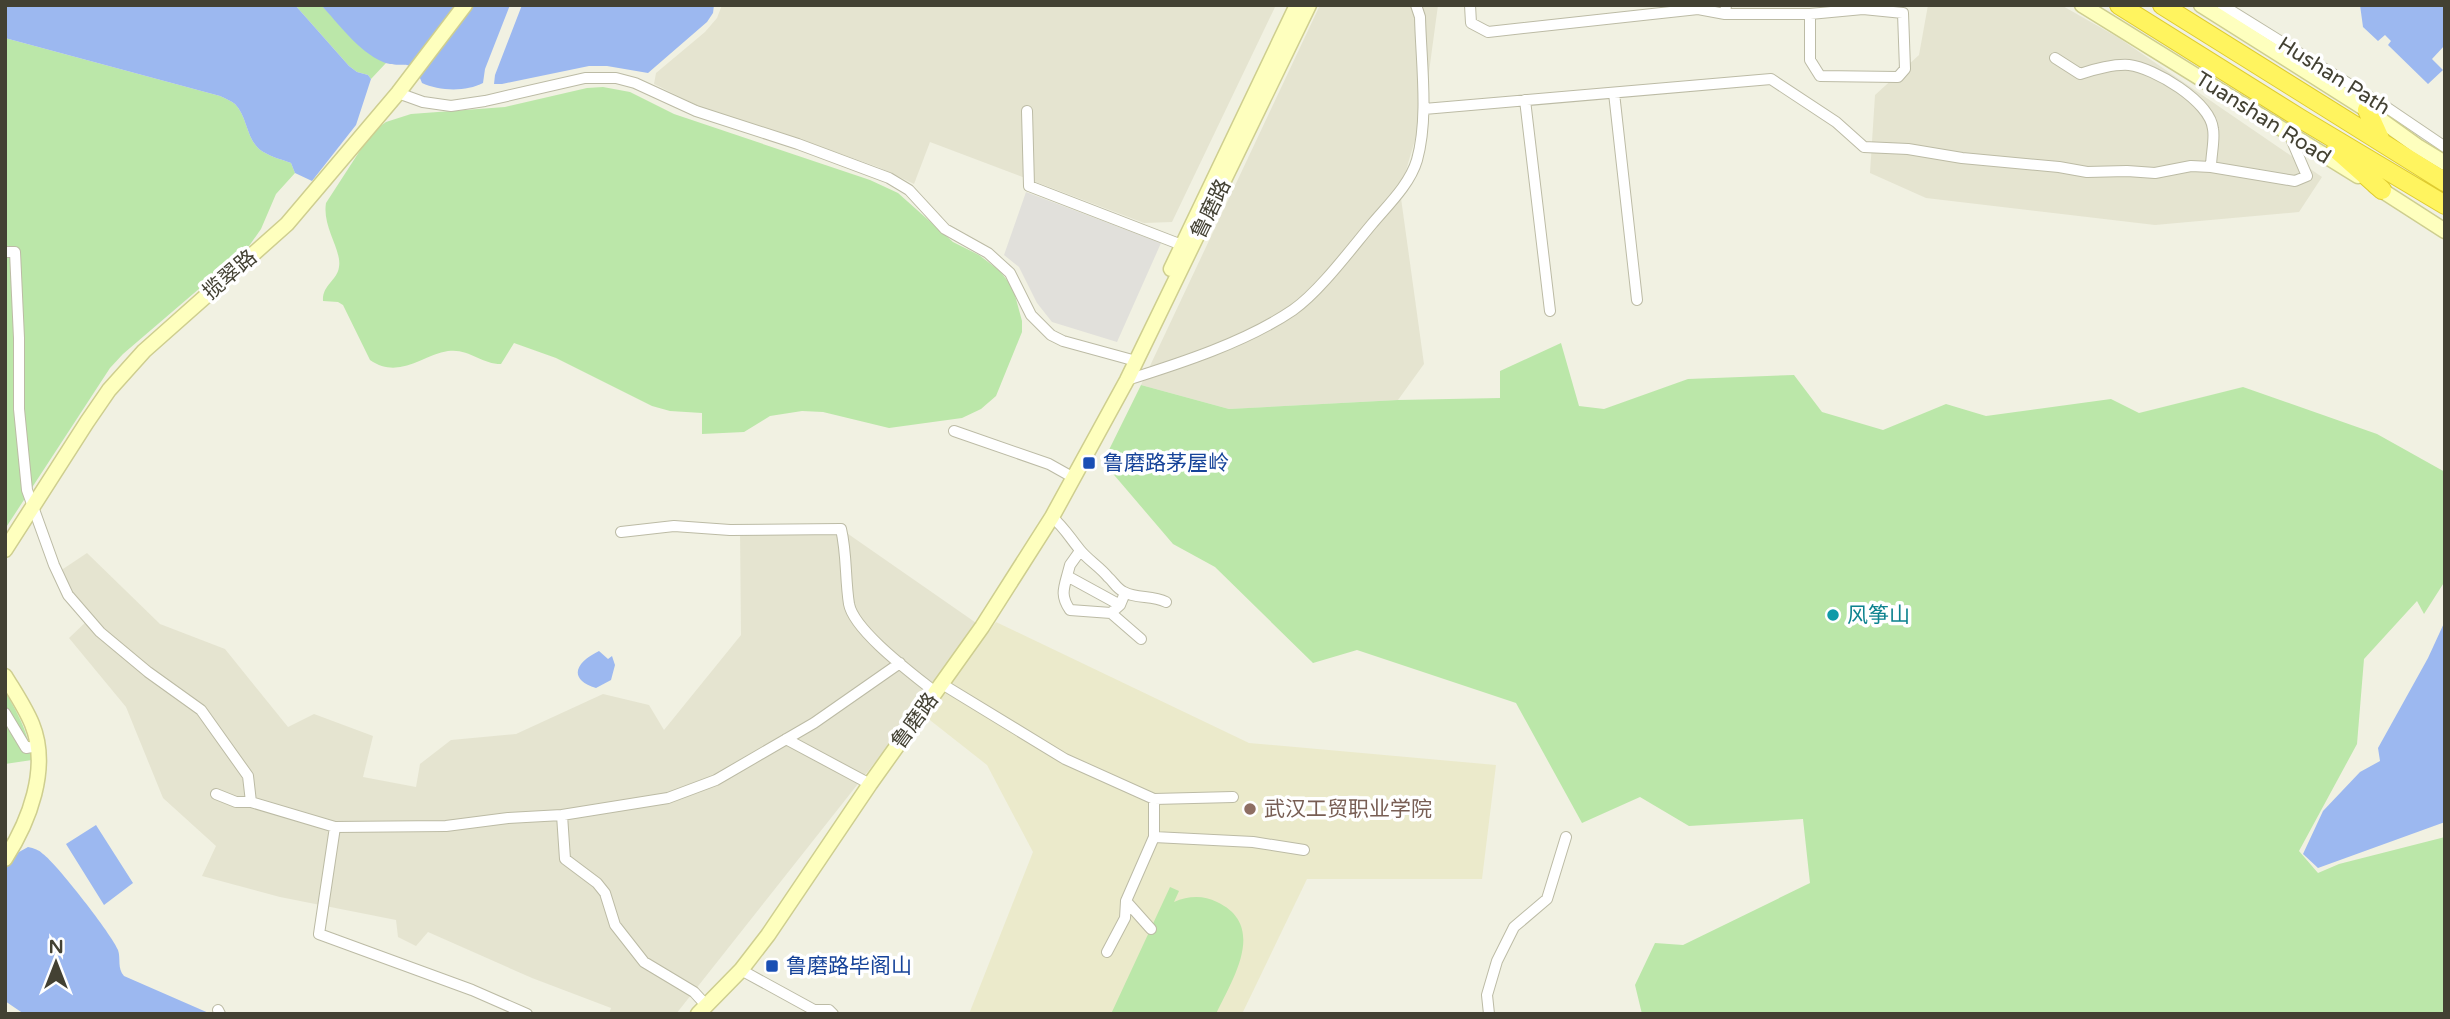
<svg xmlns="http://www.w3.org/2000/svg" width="2450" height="1019" viewBox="0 0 2450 1019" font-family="'Varela Round','Noto Sans SC',sans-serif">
  <rect width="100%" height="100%" fill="#f1f1e2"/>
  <!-- residential -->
  <path fill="#e5e4d0" d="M722 5H1276L1172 222 1144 223 930 142 914 184 878 167 767 128 712 113 654 84 656 73 705 32 717 18Z
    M1320 5H1438L1424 109 1400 191 1424 364 1398 400 1229 409 1141 385Z
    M1928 5H2061L2119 38 2322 177 2299 212 2155 225 1926 198 1870 173 1875 95 1919 55Z
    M841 529 982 627 676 1014H609L611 1008 532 978 428 932 416 946 398 937 396 920 280 897 202 876 216 846 163 798 126 707 69 638 89 619 57 573 87 553 160 624 225 649 288 727 314 714 373 736 363 777 416 787 420 764 451 740 516 734 603 694 649 705 664 730 741 635 740 530Z"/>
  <!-- education -->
  <path fill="#ebeacb" d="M996 622 1249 743 1496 765 1482 879H1307L1242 1014H969L1033 852 987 765 926 717Z"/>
  <!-- green -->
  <path fill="#bbe7a9" d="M295 5H321L369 53 386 63 371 79 368 75 357 72 349 66Z
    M5 38 220 96C225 98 231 101 235 104 247 116 246 137 259 149 268 156 280 159 291 163L295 173 276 194 261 229 249 246 123 354 110 368 5 529Z
    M603 87 630 92 674 114 870 180 898 193 953 242 979 255 1000 271 1013 288 1022 321V332L996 396 981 409 962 418 889 428 823 412 802 411 770 416 744 432 702 434V413L670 411 652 406 556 358 514 343 501 364C482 364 468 348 448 351 422 355 399 380 370 360L343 305 338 302 323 301C322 285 337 281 339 267 342 250 322 227 326 203L372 132 386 122 411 114 505 107 587 88Z
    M1561 343 1579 406 1604 409 1688 379 1794 375 1822 412 1883 430 1946 404 1986 416 2111 399 2139 413 2243 387 2377 434 2445 472V581L2424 614 2417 601 2364 659 2357 744 2299 851 2318 873 2339 864 2445 837V1014H1642L1635 985 1655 943 1683 945 1810 883 1803 819 1689 826 1640 797 1582 823 1516 703 1357 650 1313 663 1215 567 1173 544 1103 462 1141 385 1229 409 1398 400 1500 398V371Z
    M5 691C19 716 28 731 32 760L5 764Z
    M1170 887 1179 891 1174 902C1188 896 1203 895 1217 902 1268 926 1232 980 1216 1014H1111Z"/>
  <!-- parking -->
  <path fill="#e1e0db" d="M1026 192 1161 243 1117 342 1052 322 1037 303 1019 267 1004 255Z"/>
  <!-- water -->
  <path fill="#9cb8f0" d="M5 5H295L349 66 357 72 368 75 371 79 356 125 312 181 295 173 291 163C280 159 268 156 259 149 246 137 247 116 235 104 231 101 225 98 220 96L5 38Z
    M321 5H510L485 69 483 83C466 92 439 91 422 83 412 55 403 70 383 62 358 51 339 24 321 5Z
    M522 5H714L713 13 707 22 648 73 607 66H589L502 84H494L495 75Z
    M2360 5H2445V45L2432 59 2443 70 2428 84 2388 45 2391 41 2385 35 2378 41 2363 27Z
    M2445 621V822L2318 868 2303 854 2323 811 2360 772 2380 761 2378 748 2428 658Z
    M599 651 608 659 612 656 615 665 611 680 596 688C567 679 576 662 599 651Z
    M96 825 133 883 104 905 66 844Z
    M28 847C34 848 39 850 43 854 56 863 113 936 118 950 121 959 117 968 124 976L211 1014H24L5 1001V870L19 852Z"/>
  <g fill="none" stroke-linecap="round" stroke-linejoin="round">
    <defs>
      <path id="street" d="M1470 5 1471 23 1488 32 1698 9 1725 14
        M1726 5 1725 14H1810
        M2222 5 2383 105 2445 147
        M1863 9 1903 13 1905 69 1898 77 1820 76 1810 60V14Z
        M2055 58 2080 74C2094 69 2115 64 2129 65 2154 68 2210 101 2213 129 2215 139 2211 155 2211 167
        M398 93 423 102 451 106 485 101 585 78H616L635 83 696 111 798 144 889 178 909 190 945 229 988 253 1010 273 1031 315 1051 335 1063 341 1136 361
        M1614 93 1637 300
        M1525 100 1550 311
        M1424 109 1771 79 1836 122 1864 147 1908 149 1962 158 2059 167 2087 172 2127 171 2155 173 2191 166 2211 167 2295 181 2307 176 2292 141 2295 139
        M1027 111 1029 186 1187 247
        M5 252H15L19 338V409L27 490 54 565 68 595 100 632 148 672 201 710 248 776 251 802 335 827 319 934 472 990 527 1014
        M1127 380C1181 363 1246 342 1293 310 1319 292 1351 249 1372 224 1388 205 1410 184 1417 160 1429 117 1421 62 1420 17L1416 5
        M954 431 1049 464 1074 478
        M1052 517C1064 527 1070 538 1080 550 1088 560 1100 567 1108 577 1114 582 1116 588 1124 592 1137 599 1152 595 1166 602
        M621 532 674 526 730 530 841 529C847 554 845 579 849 604 854 631 914 675 935 692
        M1080 551 1070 565 1067 576 1120 605 1125 593
        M1067 576C1063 590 1061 597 1070 610L1111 613 1120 605
        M1111 613 1141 639
        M942 684 1065 759 1154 799 1233 797
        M5 713 26 748 37 746
        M786 739 870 784
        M216 794 236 802H251
        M1154 799V837L1253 842 1304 850
        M562 815 668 798 716 780 814 723 900 663
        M335 827 446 826 508 818 562 815 565 859 597 883 605 893 615 925 644 962 694 992 705 1004
        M1151 929 1126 901 1154 837
        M1107 952 1125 918 1126 901
        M741 970 814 1010H829L833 1014
        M218 1010 220 1014
        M1489 1014 1487 995 1497 961 1514 927 1547 899 1566 837"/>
      <path id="secondary" d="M2082 5 2358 176
        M2201 5 2367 110 2417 146 2445 163
        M2375 186 2445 231
        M1171 269 1297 5
        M5 550 87 422 109 390 144 351 287 224 398 93 465 5
        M5 676C14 691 25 707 32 724 50 768 29 822 5 859
        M698 1014 741 970 768 935 870 784 982 627 1052 517 1127 380 1309 5"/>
      <path id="highway" d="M2119 5 2301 119 2445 205
        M2162 5 2445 182
        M2367 110 2381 141
        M2336 149 2382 190"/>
    </defs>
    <!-- street casing -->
    <use href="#street" stroke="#bcbba5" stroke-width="12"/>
    <!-- secondary casing -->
    <use href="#secondary" stroke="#cece8f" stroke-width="17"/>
    <!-- highway casing -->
    <use href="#highway" stroke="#decb2f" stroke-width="20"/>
    <!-- street -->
    <use href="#street" stroke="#fff" stroke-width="10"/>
    <!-- secondary -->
    <use href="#secondary" stroke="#feffbe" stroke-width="14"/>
    <!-- highway -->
    <use href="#highway" stroke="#fff45f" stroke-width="18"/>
  </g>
  <!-- markers -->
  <g fill="#1a4fb4" stroke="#fff" stroke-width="2.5">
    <rect x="1082" y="456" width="14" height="14" rx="3.5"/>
    <rect x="765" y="959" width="14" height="14" rx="3.5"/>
  </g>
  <circle fill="#0f9aa8" stroke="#fff" stroke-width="2.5" cx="1833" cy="615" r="7"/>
  <circle fill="#8d6e63" stroke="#fff" stroke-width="2.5" cx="1250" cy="809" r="7"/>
  <g text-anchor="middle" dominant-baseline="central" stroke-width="7" stroke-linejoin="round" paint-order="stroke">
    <!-- street labels -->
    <g font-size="21" fill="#434133" stroke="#fff">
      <text transform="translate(2334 76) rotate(32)">Hushan Path</text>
      <text transform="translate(2263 118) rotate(32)">Tuanshan Road</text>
      <text transform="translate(1211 209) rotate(-64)">鲁磨路</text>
      <text transform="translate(230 275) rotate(-41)">揽翠路</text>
      <text transform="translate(915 721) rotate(-54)">鲁磨路</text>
    </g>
    <!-- transit labels -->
    <g font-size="21" fill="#164399" stroke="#fff" text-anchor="start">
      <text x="1103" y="463">鲁磨路茅屋岭</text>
      <text x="786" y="966">鲁磨路毕阁山</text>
    </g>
    <!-- culture labels -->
    <g font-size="21" fill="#0d838f" stroke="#fff" text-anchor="start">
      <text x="1847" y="615">风筝山</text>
    </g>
    <!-- education labels -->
    <g font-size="21" fill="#785e54" stroke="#fff" text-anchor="start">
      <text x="1264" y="809">武汉工贸职业学院</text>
    </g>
  </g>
  <!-- border -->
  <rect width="2450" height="1019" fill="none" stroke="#434133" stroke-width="14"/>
  <!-- north arrow -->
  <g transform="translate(56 963)" stroke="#ffffff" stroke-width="5" paint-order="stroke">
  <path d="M0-5L12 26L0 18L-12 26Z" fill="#434133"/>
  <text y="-10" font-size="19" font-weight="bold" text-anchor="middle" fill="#434133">N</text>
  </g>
</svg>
